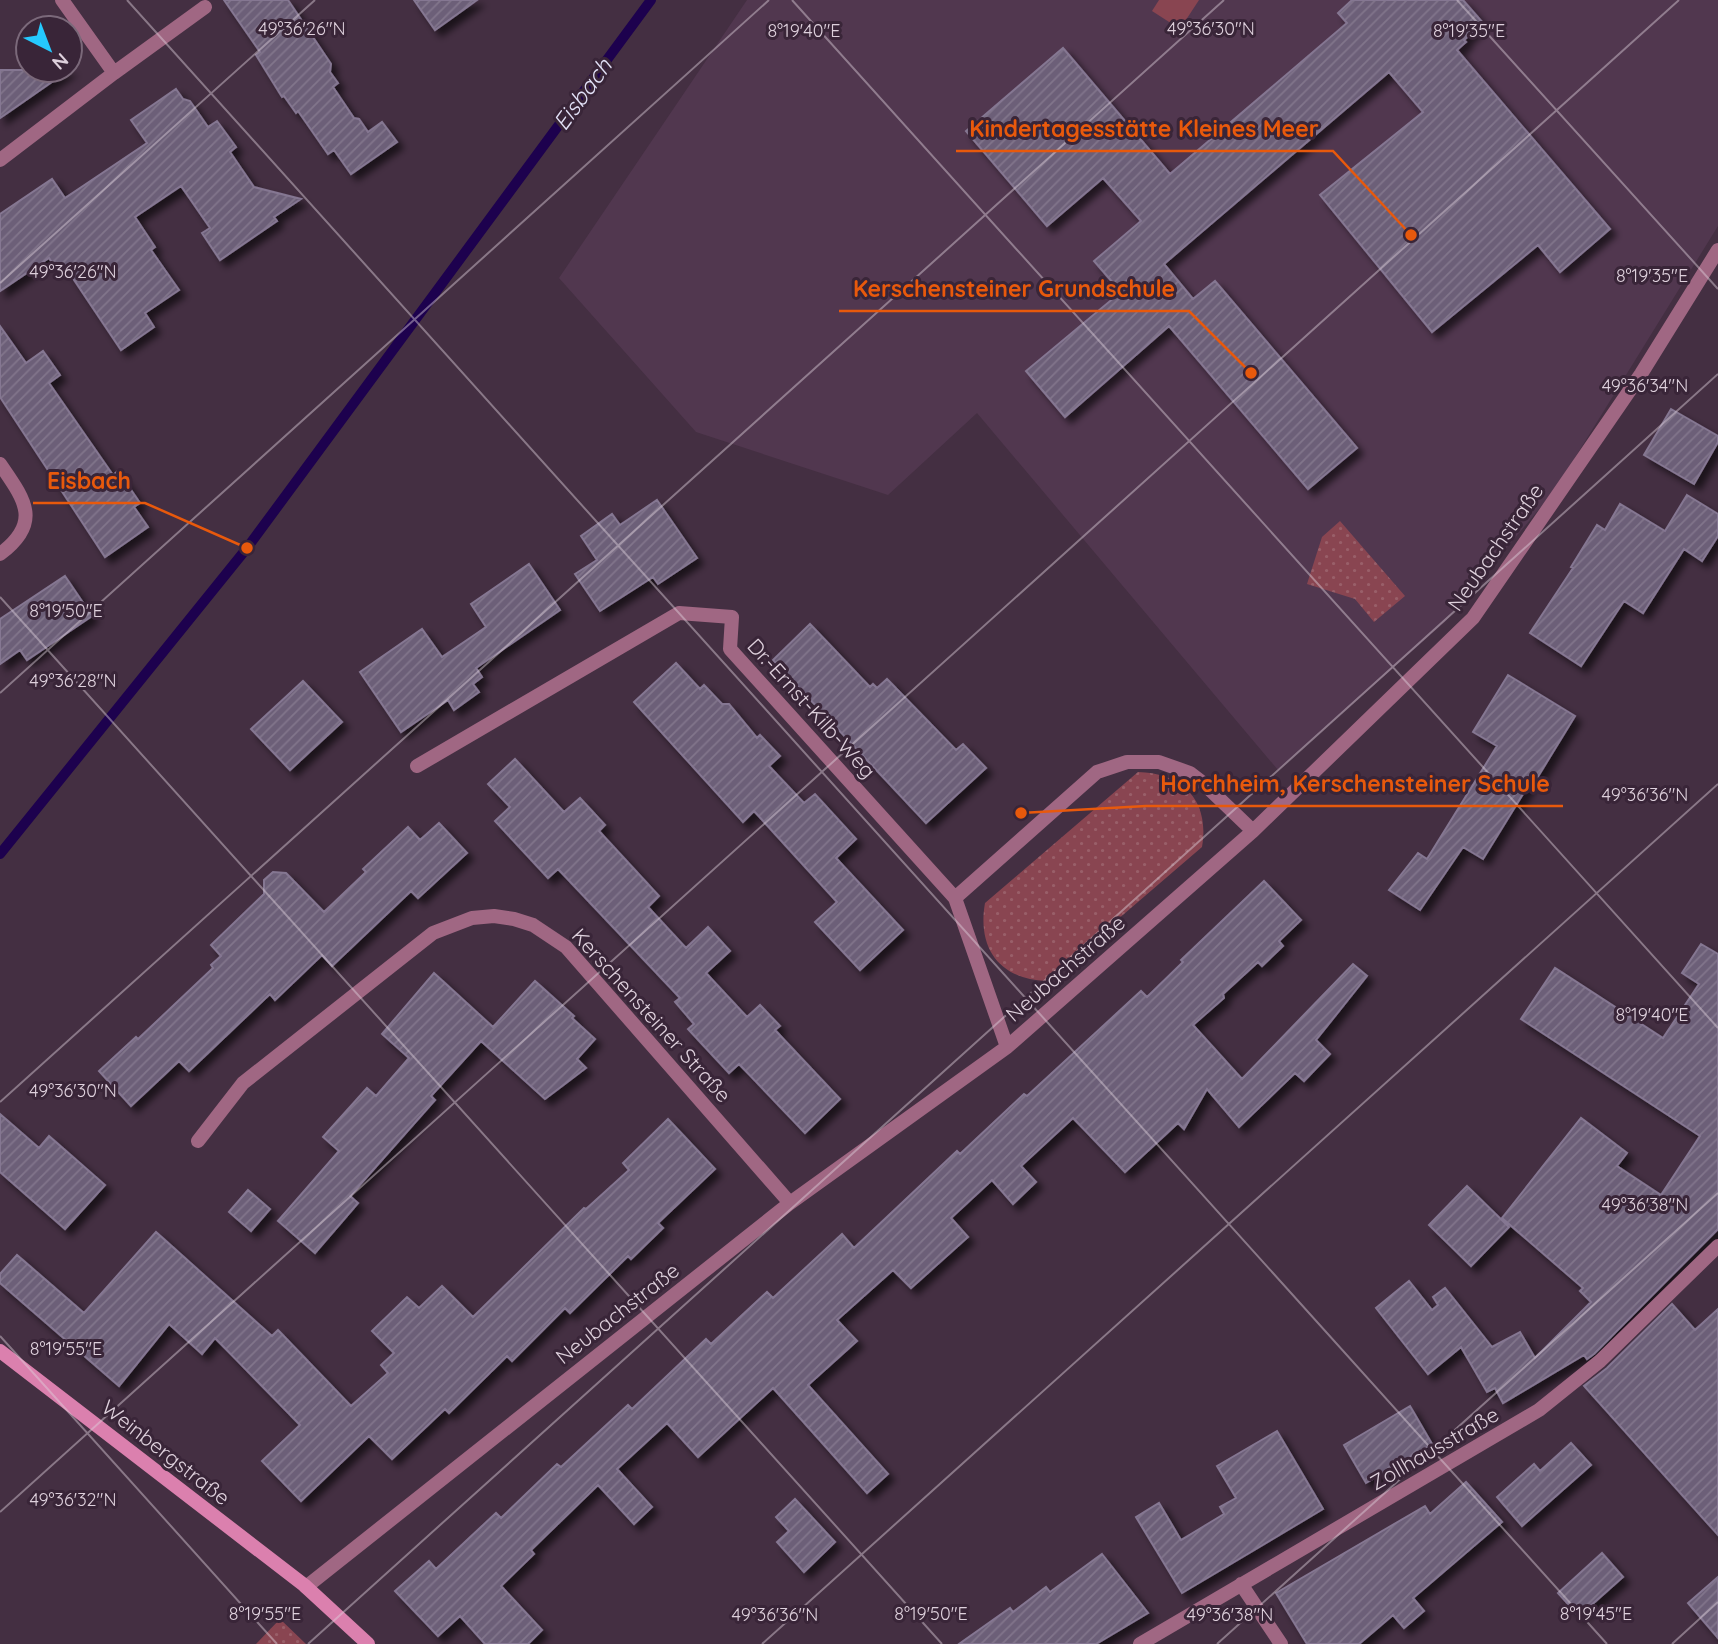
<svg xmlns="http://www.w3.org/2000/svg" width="1718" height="1644" viewBox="0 0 1718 1644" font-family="Quicksand,sans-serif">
  <defs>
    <pattern id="grass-dots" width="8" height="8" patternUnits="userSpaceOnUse" patternTransform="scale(1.75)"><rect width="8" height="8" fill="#894551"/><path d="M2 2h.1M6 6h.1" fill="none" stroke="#995f69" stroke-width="1.8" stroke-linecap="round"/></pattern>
    <pattern id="building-hatch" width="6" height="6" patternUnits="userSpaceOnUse" patternTransform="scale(1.75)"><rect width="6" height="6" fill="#6c5f78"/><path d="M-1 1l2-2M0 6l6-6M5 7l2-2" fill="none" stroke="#81758b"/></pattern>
    <filter id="shadow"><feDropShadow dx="6" dy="6" stdDeviation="3.5" flood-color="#0009"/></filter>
  </defs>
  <rect width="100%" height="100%" fill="#442f42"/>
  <!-- built -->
  <path fill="#51374f" d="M747 0H1718V226L1555 490 1445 622 1278 770 977 413 888 495 696 432 559 278Z"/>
  <!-- grass -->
  <path fill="url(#grass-dots)" d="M1340 521 1405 596 1374 622 1355 599 1307 584 1322 537Z
    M1138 772C1183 773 1210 801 1202 847L1046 981C1000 979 977 949 985 903Z
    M280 1619 306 1644H256Z"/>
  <!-- garden -->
  <path fill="#894551" d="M1159 0H1199L1180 29 1152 11Z"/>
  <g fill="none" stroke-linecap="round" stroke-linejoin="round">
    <!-- stream -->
    <path stroke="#1d014e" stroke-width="10" d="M0 854 247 548 651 0"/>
  </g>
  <!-- building -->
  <path fill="url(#building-hatch)" stroke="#857792" stroke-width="2" filter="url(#shadow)" d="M224 0H288L331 64 330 72 338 83 333 87 354 118 359 119 368 132 382 122 397 142 351 174 334 150 328 154 298 111 296 113 284 96 282 97 256 55 260 52Z
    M414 0H477L435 30Z
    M1352 0H1463L1483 23 1464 40 1466 42 1457 50 1610 229 1560 272 1538 245 1432 332 1320 195 1423 112 1389 72 1164 264 1193 299 1215 281 1357 448 1308 489 1169 326 1065 417 1026 371 1121 292 1094 261 1141 221 1103 178 1047 226 966 131 1063 48 1170 174 1347 23 1338 13Z
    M0 70H69L0 118Z
    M176 89 183 99 190 101 208 127 217 121 236 147 230 152 254 187 301 199 274 217 277 221 220 260 202 233 210 228 181 186 135 217 155 247 151 250 179 290 145 313 154 327 121 350 64 265 57 270 49 258 0 291V214L52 179 65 198 147 143 131 120Z
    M0 326 26 363 43 351 60 375 49 383 113 475 118 471 140 503 134 507 148 527 105 557 0 397Z
    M1671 409 1718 436V442L1694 484 1644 455Z
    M1687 495 1718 514V536L1702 561 1684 549 1643 613 1624 601 1581 666 1530 633 1573 568 1571 567 1597 525 1605 530 1620 504 1665 531Z
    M657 500 697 558 658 584 653 577 600 611 575 574 597 560 581 536 612 514 620 525Z
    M529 564 560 610 476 668 482 677 473 684 479 692 454 710 448 700 401 732 360 672 422 629 442 657 486 627 471 604Z
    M65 576 92 616 27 660 20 650 0 664V619Z
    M810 624 870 687 873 684 877 688 887 679 956 750 963 744 986 768 926 823 773 660Z
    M676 663 700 689 704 685 722 704H729L757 738 760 735 780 756 769 766 804 803 815 794 856 839 836 858 903 930 860 970 815 922 837 902 754 811 743 822 634 702Z
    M1508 675 1575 716 1534 783 1531 781 1483 859 1463 847 1420 910 1389 890 1418 853 1427 859 1497 746 1473 732Z
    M303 681 342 722 290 770 251 729Z
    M515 759 564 812 580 798 605 825 599 831 659 896 648 907 686 948 708 927 730 951 706 973 747 1017 760 1005 780 1026 775 1030 840 1099 805 1133 739 1064 729 1073 688 1029 694 1024 675 1002 680 998 558 869 548 878 495 821 510 807 488 784Z
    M439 823 467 853 418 898 411 891 332 966 322 955 275 1000 270 994 189 1071 179 1061 131 1106 99 1071 136 1037 138 1039 213 968 211 965 221 956 211 945 264 894V880L273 872 286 873 324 912 366 872 363 869 408 827 420 840Z
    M1264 881 1301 920 1279 941 1283 946 1262 966 1258 962 1223 994 1224 998 1193 1025 1242 1079 1353 964 1367 976 1316 1040 1330 1054 1304 1081 1295 1073 1239 1127 1207 1089 1184 1129 1178 1123 1125 1172 1073 1118 1021 1166 1036 1182 1013 1204 992 1180 951 1218 968 1237 911 1288 893 1270 837 1320 857 1341 808 1385 888 1474 867 1493 773 1388 698 1457 667 1423 617 1469 652 1507 634 1524 598 1485 531 1550 534 1554 501 1586 542 1630 528 1644H485L460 1616 438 1636 395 1591 429 1561 436 1569 496 1513 501 1518 557 1464 561 1467 628 1405 632 1409 706 1339 711 1344 767 1292 773 1298 842 1234 854 1248 957 1151 960 1154 1024 1094 1027 1096 1141 991 1147 997 1183 962 1181 960Z
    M1701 944 1718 954V1229L1594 1354 1587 1359 1584 1355 1503 1403 1495 1388 1487 1392 1461 1347 1428 1374 1376 1308 1409 1281 1432 1310 1438 1305 1433 1297 1445 1288 1492 1347 1520 1332 1535 1358 1591 1302 1580 1291 1583 1288 1502 1218 1581 1118 1627 1153 1617 1166 1661 1195 1700 1136 1521 1019 1555 968 1663 1038 1699 984 1682 973Z
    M434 973 493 1027 535 981 574 1016 572 1018 595 1039 577 1059 586 1068 545 1099 481 1041 431 1096 435 1100 350 1196 358 1203 315 1253 278 1221 339 1151 323 1137 367 1088 376 1096 409 1058 382 1034Z
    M0 1114 39 1148 49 1136 105 1185 65 1229 0 1172Z
    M668 1119 715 1169 658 1223 663 1228 631 1259 628 1256 570 1313 565 1308 512 1361 507 1356 449 1413 445 1409 392 1459 369 1436 301 1501 262 1461 300 1425 215 1338 202 1354 169 1324 119 1386 0 1283V1274L17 1255 84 1313 156 1232 272 1336 278 1330 351 1406 388 1373 381 1365 394 1353 372 1331 407 1297 419 1308 442 1286 473 1317 584 1208 586 1209 629 1170 623 1163Z
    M1467 1186 1509 1227 1471 1266 1429 1225Z
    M248 1190 270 1209 251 1231 229 1212Z
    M1672 1304 1695 1330 1718 1309V1535L1584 1386 1607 1368Z
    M1410 1406 1432 1444 1366 1483 1344 1445Z
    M1277 1431 1323 1509 1182 1593 1136 1517 1159 1503 1181 1540 1224 1514 1220 1507 1236 1498 1217 1466Z
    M1571 1443 1591 1465 1522 1526 1497 1497 1534 1464 1540 1471Z
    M1466 1482 1502 1522 1413 1598 1424 1611 1404 1628 1393 1615 1359 1644H1307L1276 1593 1425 1506 1430 1514Z
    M795 1499 835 1542 804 1572 777 1542 789 1531 776 1517Z
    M1602 1553 1623 1577 1579 1616 1558 1593Z
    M1102 1554 1148 1613 1096 1644H959L1010 1608 1013 1612 1046 1587 1050 1592Z
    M1718 1577V1638L1688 1603Z"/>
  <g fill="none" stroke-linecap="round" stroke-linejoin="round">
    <!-- street -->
    <path stroke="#a06783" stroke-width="14" d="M114 73 205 7
      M0 160 114 73 62 0
      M0 464C24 499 43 522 0 554
      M417 766 679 613 732 617 730 649 955 898 1007 1047
      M955 898 1097 772 1127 762H1159L1190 773 1203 783 1253 831
      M198 1141 243 1083 433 933 472 918 494 916 514 919 533 925 566 947 790 1203
      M1241 1584 1281 1644
      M306 1587 790 1203 1007 1047 1253 831 1473 618 1641 374 1718 250
      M1140 1644 1539 1410 1600 1361 1718 1246"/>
    <!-- secondary -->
    <path stroke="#db80ae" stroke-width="14" d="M0 1351 304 1585 368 1644"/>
  </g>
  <!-- ticks -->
  <path fill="none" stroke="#ded0dc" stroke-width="2" stroke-opacity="0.45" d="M127 0 1607 1644M792 0 1718 1028M1457 0 1718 289M0 283 315 0M0 597 942 1644M0 693 769 0M0 1102 1224 0M0 1336 277 1644M0 1512 1679 0M308 1644 1718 374M762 1644 1718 784M1217 1644 1718 1193M1672 1644 1718 1602"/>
  <g text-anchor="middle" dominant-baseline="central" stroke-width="6" stroke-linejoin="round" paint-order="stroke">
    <!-- street labels -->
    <g font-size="21" fill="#ded0dc" stroke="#392538">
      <text transform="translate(1495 547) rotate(-55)">Neubachstraße</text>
      <text transform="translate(812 708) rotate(48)">Dr.-Ernst-Kilb-Weg</text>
      <text transform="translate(1065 968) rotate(-41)">Neubachstraße</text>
      <text transform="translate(652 1015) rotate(48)">Kerschensteiner Straße</text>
      <text transform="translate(617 1313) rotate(-38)">Neubachstraße</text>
      <text transform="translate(1434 1448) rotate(-30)">Zollhausstraße</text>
      <text transform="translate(166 1452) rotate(38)">Weinbergstraße</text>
    </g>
    <!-- water labels -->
    <g font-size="23" font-style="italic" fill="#e2e1f7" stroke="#392538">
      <text transform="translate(582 94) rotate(-54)">Eisbach</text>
    </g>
  </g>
  <g font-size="18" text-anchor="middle" fill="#ded0dc" stroke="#392538" stroke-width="6" stroke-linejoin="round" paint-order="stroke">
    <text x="302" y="35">49°36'26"N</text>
    <text x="1211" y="35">49°36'30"N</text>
    <text x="804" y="37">8°19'40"E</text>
    <text x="1469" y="37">8°19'35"E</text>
    <text x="73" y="278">49°36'26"N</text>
    <text x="1652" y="282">8°19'35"E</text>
    <text x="1645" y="392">49°36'34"N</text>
    <text x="66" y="617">8°19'50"E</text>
    <text x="73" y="687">49°36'28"N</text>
    <text x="1645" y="801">49°36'36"N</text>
    <text x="1652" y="1021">8°19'40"E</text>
    <text x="73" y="1097">49°36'30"N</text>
    <text x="1645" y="1211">49°36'38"N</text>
    <text x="66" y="1355">8°19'55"E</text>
    <text x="73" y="1506">49°36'32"N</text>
    <text x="265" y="1620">8°19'55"E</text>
    <text x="931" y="1620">8°19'50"E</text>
    <text x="1596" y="1620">8°19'45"E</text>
    <text x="775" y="1621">49°36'36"N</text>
    <text x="1230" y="1621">49°36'38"N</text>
  </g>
  <!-- callouts -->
  <path fill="none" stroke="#e8590c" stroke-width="2.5" d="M1411 235L1333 151H956M1251 373L1189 311H839M247 548L145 503H33M1021 813L1146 806H1563"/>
  <g fill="#e8590c" stroke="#392538" stroke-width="2.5">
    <circle cx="1411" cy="235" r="7"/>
    <circle cx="1251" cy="373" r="7"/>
    <circle cx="247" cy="548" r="7"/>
    <circle cx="1021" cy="813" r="7"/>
  </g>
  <g font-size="23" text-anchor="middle" font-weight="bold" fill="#e8590c" stroke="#392538" stroke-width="6" stroke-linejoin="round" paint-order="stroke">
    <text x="1144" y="137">Kindertagesstätte Kleines Meer</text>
    <text x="1014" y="297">Kerschensteiner Grundschule</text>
    <text x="89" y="489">Eisbach</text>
    <text x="1355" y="792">Horchheim, Kerschensteiner Schule</text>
  </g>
  <!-- north arrow -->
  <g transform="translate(49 49) rotate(138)"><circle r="33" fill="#392538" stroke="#7b697a" stroke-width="2"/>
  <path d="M0-5L12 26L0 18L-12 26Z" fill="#25c9fe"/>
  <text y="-10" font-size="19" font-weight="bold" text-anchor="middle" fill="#ded0dc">N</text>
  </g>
</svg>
